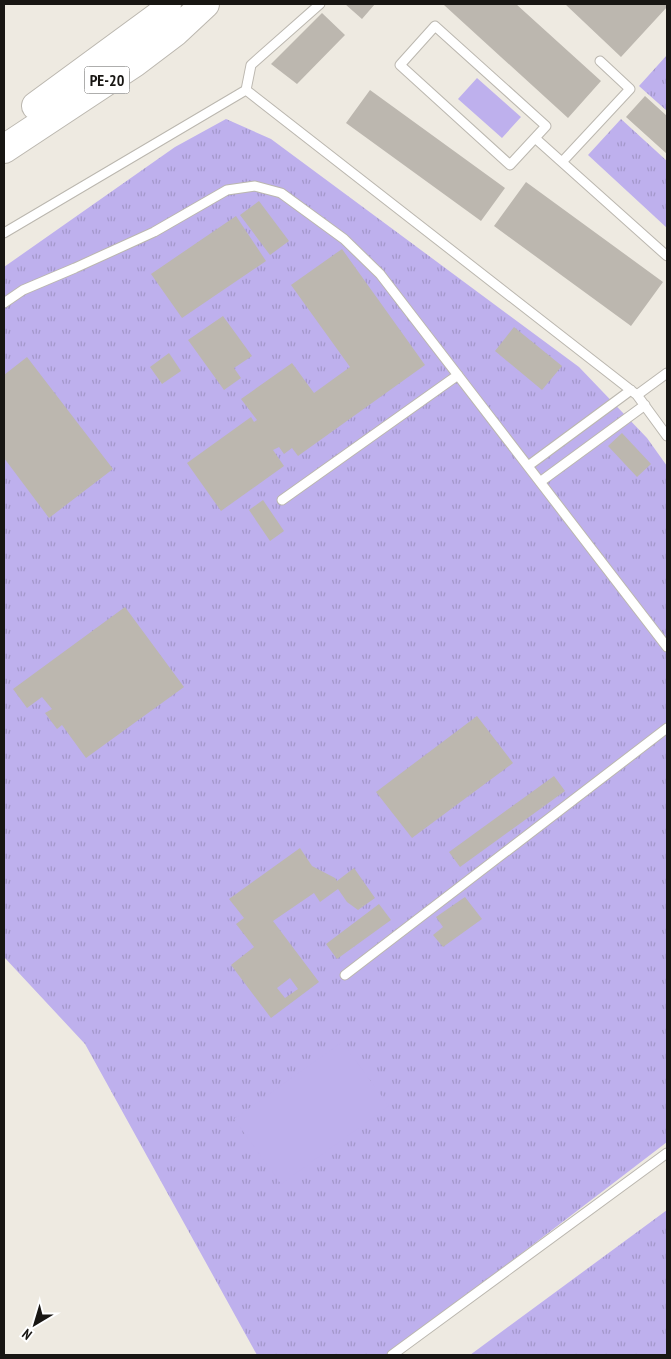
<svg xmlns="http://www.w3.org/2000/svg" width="671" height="1359" viewBox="0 0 671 1359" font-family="'PT Sans Narrow',sans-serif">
  <defs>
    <pattern id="grass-tufts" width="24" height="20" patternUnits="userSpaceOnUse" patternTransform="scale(1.25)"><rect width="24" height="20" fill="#beb0ed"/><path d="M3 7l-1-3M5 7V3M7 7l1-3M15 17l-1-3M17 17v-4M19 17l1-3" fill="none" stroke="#a397ca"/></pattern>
  </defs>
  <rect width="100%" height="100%" fill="#eeeae1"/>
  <!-- grass -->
  <path fill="url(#grass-tufts)" d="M667 55V111L639 86Z
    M226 119 271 139 579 367 647 438 667 466V1142L389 1355H257L85 1044 4 957V267L175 147Z
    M621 119 667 161V228L588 155Z
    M667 1210V1355H470Z"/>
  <!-- pitch -->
  <path fill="#beb0ed" d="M477 78 521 117 502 138 458 99Z
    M342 1042 389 1106 281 1184 234 1119Z"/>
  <!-- building -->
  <path fill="#bcb7af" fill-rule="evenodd" d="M345 4H375L362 19Z
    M445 4H516L601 81 568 118 444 5Z
    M565 4H667V7L621 57Z
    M322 13 345 35 297 84 271 64Z
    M370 90 505 188 481 221 346 123Z
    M645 96 667 116V154L626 117Z
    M526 182 663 282 631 326 494 226Z
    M259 201 289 241 270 255 240 215Z
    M236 216 266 261 182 318 151 274Z
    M342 249 425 365 298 456 292 448 284 454 279 447 273 450 284 466 221 511 187 463 251 417 254 422 257 420 241 399 292 363 314 393 350 367 291 285Z
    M223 316 252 356 234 368 241 378 224 390 188 340Z
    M514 327 562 366 542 390 495 351Z
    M169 353 181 371 162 384 150 367Z
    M27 357 113 469 49 518 4 458V375Z
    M622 433 651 464 637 477 608 446Z
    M263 500 284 531 270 541 249 510Z
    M125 607 184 687 86 758 62 725 57 729 45 713 52 709 42 697 27 708 13 689Z
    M477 716 513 763 412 838 376 792Z
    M554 776 565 791 460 867 449 852Z
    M300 848 312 866 335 878 337 881 354 868 375 898 358 910 347 902 338 889 320 902 314 893 273 921 319 982 271 1018 231 965 254 947 236 924 244 918 229 899ZM290 978 298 989 285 998 277 988Z
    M465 897 482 919 443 947 433 935 443 927 436 917Z
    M379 904 391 920 337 959 326 944Z"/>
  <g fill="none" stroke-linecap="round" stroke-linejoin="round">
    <defs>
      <path id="lane" d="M435 26 546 126 510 165 400 65Z
        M246 90 637 395 667 436
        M535 138 667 256
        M562 162 630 89 600 61
        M4 233 246 90 251 65 320 4
        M4 303 23 290 75 268 154 232 227 190 255 186 281 193 344 239 380 274 667 647
        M637 395 667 373
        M528 466 631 390
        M540 482 645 405
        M282 500 458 375
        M345 975 667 728
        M392 1355 667 1153"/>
      <path id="highway" d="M36 106 160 15 167 4
        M4 149 134 63 175 32 205 4"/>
    </defs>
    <!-- lane casing -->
    <use href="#lane" stroke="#bbb7af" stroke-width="11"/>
    <!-- highway casing -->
    <use href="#highway" stroke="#bbb7af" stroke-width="30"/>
    <!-- lane -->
    <use href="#lane" stroke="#fff" stroke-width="9"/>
    <!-- highway -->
    <use href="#highway" stroke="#fff" stroke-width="28"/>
  </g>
  <g text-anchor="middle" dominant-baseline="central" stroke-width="4.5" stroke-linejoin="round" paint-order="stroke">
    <!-- shield labels -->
    <rect fill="#fff" stroke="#5d5c5a" stroke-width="1" x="84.5" y="66.5" width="45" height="27" rx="4"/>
    <g font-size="16" font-weight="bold" fill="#181613">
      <text x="107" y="80">PE-20</text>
    </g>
  </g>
  <!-- border -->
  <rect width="671" height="1359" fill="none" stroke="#181613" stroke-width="10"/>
  <!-- north arrow -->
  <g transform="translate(35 1324) rotate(218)" stroke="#ffffff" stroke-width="4" paint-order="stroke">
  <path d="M0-4L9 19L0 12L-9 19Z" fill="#181613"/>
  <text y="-8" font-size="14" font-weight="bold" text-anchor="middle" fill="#181613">N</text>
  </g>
</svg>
